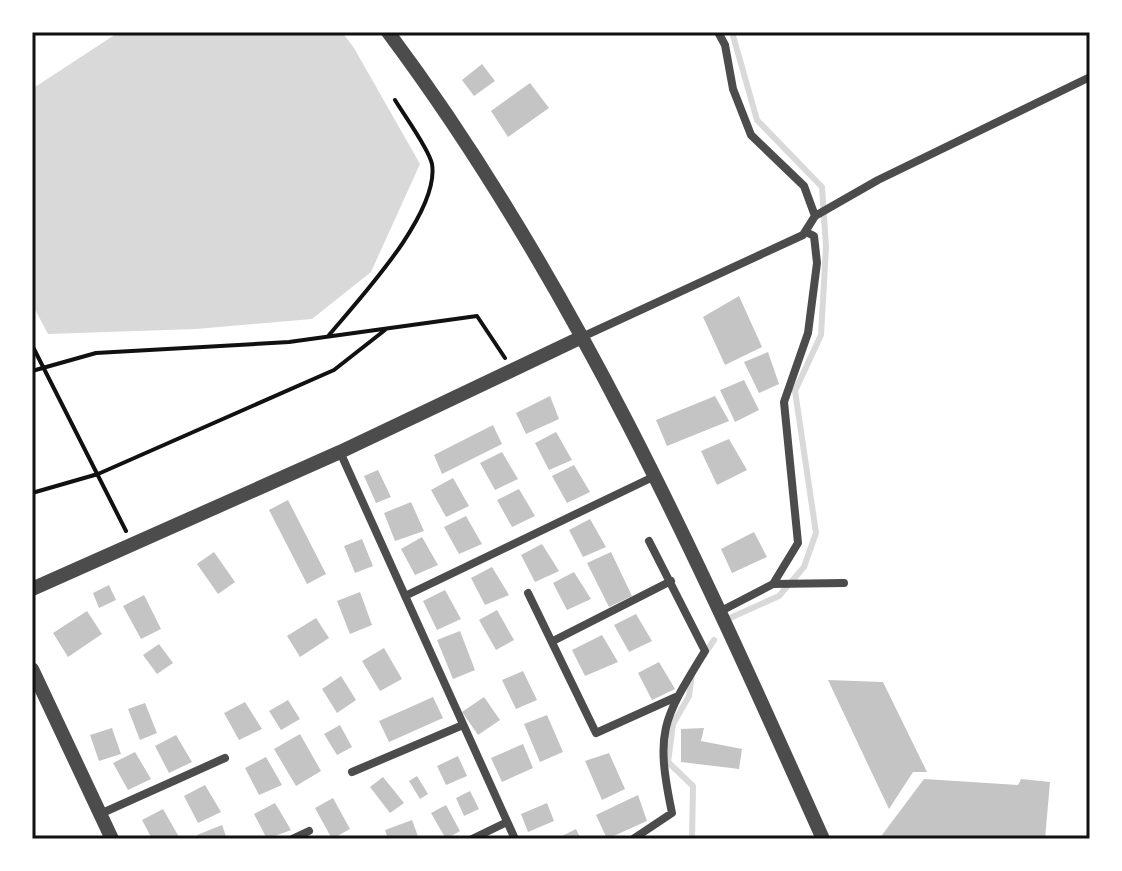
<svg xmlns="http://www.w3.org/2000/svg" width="1122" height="871" viewBox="0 0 1122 871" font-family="'Fira Sans',sans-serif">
  <rect width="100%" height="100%" fill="#fff"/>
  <!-- water -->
  <path fill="#d9d9d9" d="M119 32H342L354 48 420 164 371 272 312 319 196 329 48 334 32 304V89Z"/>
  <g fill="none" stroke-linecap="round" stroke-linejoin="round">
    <!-- stream -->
    <path stroke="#d9d9d9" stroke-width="6" d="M730 618 779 596 804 567 816 533 795 391 821 335 826 247 822 187 757 120 732 32
      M704 655 714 640
      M692 674 689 696 673 724 668 762 693 786 692 839"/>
  </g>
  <!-- building -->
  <path fill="#c4c4c4" d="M482 64 495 81 474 96 462 80Z
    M530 83 549 108 508 137 491 111Z
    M739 296 762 347 725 365 703 317Z
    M768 352 779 384 759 393 744 362Z
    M744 380 759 410 735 422 720 390Z
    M550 396 559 419 526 434 516 413Z
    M715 396 729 421 667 446 656 420Z
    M493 425 502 444 442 474 434 455Z
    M556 432 572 460 549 470 535 443Z
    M729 439 747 470 717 485 701 451Z
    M502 452 518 479 495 490 480 463Z
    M574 465 590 492 567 503 552 476Z
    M378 470 391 497 376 503 364 476Z
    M453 478 469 506 446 517 431 490Z
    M519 489 535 516 512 527 497 500Z
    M288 500 326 574 307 584 269 510Z
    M411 502 424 531 395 541 384 513Z
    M466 516 482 544 459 554 444 527Z
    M590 519 606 547 583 557 569 530Z
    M754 532 767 557 732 573 721 549Z
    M422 537 438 565 415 575 401 549Z
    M362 539 373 566 355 573 344 546Z
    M542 544 559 571 535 582 521 555Z
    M214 552 235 582 218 594 197 564Z
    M611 552 632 596 609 607 587 563Z
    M492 567 509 595 485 605 471 578Z
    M574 572 591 599 567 610 553 583Z
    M109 585 116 600 99 608 93 593Z
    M445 590 461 619 437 630 423 601Z
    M360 592 372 625 350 634 337 601Z
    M144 595 161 629 141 639 123 606Z
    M497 610 514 640 496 650 479 620Z
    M87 611 102 634 68 657 53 633Z
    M636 614 652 641 629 652 614 625Z
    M316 618 329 638 300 657 287 636Z
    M460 631 475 670 453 679 437 640Z
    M602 635 618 662 585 676 572 650Z
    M159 644 173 663 157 674 143 655Z
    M384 648 402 679 380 691 362 661Z
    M659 662 675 689 652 700 638 673Z
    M523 671 537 700 516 709 502 680Z
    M341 676 356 700 337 713 322 689Z
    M828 680 883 682 927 772H913L889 809Z
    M433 697 443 718 389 742 379 721Z
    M484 697 500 720 478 735 462 712Z
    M288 700 300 719 281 730 269 711Z
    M245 702 262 729 239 740 224 713Z
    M145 703 157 733 140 740 128 709Z
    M547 715 563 752 540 762 524 724Z
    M340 725 352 747 337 755 324 734Z
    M112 728 121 754 99 761 90 735Z
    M704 728 701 741 742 749 739 769 681 762V729Z
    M300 734 321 771 296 786 274 749Z
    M176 735 192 762 169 773 155 746Z
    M523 744 533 768 502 782 491 758Z
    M135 752 151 779 128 790 113 763Z
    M609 753 625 789 602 800 585 761Z
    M458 756 467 776 446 785 437 766Z
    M266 757 282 785 259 795 245 768Z
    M417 776 428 794 420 799 409 781Z
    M383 777 404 803 390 813 370 787Z
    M924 779 1018 785 1021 779 1050 782 1045 839H879Z
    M205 785 221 812 198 823 184 796Z
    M470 791 479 809 464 816 456 798Z
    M638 795 647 821 607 839 596 815Z
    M333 798 350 829 332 839 315 808Z
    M275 803 291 830 267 839 254 814Z
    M547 803 554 821 528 832 521 814Z
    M446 805 460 831 446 839 431 813Z
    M163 809 179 837 152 839 142 820Z
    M412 820 419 839H388L385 830Z
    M222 825 227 839H198L197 835Z
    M576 829 581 839H556Z"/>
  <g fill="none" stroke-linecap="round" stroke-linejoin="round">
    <!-- path -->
    <path stroke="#111" stroke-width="4" d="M329 335C359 299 440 213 432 164 429 149 404 115 395 100
      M32 345 126 531
      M32 371 96 353 289 342 477 316 505 358
      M32 493 98 474 334 370 385 330"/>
    <!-- minor -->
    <path stroke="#4c4c4c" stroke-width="8" d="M718 32 725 45 733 89 751 135 804 186 815 216
      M582 337 803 235 815 216 878 180 1090 77
      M340 452 515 839
      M773 584 844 583
      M528 593 596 733 676 697
      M405 596 653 477
      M721 611 773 584 798 543 784 402 808 333 817 263 814 236 806 232
      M553 641 671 581
      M352 772 463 725
      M100 814 225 758
      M292 839 309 831
      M472 839 507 822
      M633 839 672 813C655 731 662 721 705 651L649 541"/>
    <!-- tertiary -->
    <path stroke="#4c4c4c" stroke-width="14" d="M388 32C572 278 698 560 823 839
      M32 589 340 452 582 337
      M32 669 112 839"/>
  </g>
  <!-- border -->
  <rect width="1122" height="871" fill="none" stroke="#ffffff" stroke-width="68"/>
  <rect x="34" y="34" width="1054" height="803" fill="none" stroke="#111" stroke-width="3"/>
</svg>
